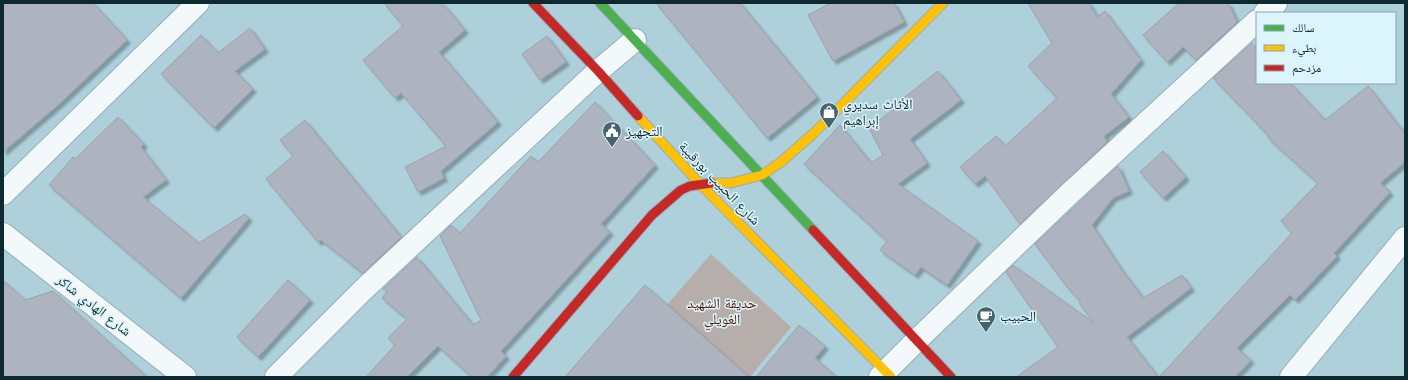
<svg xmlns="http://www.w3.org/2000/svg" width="1408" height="380" viewBox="0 0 1408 380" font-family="'Work Sans','Noto Naskh Arabic',sans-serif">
  <defs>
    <filter id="shadow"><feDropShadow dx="3.5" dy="3.5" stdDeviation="1" flood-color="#0004"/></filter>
  </defs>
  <rect width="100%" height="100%" fill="#aed0db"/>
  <!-- green -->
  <path fill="#b6aeab" d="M711 254 791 327 750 377H743L665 307Z"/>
  <!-- building -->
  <path fill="#aeb4bf" stroke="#9ba2ac" filter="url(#shadow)" d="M3 3H93L127 40 59 104 3 152Z
    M384 3H442L465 30 439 52 498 122 441 171 444 178 418 192 405 167 446 146 401 93 395 98 363 60 403 26Z
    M656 3H740L817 97 767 138Z
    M831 3H894L904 22 833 61 808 15Z
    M1028 3H1089L1097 17 1105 11 1141 60 1111 94 1129 117 1104 136 1107 142 1020 224 985 176 975 184 960 167 996 136 1005 146 1057 98 1028 66 1052 43Z
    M1179 3H1228L1237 22 1196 60 1183 47 1167 62 1143 35Z
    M250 28 265 49 235 71 253 89 214 128 161 74 201 35 218 53Z
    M547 36 566 62 540 80 522 54Z
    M1252 43 1257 49V83H1290L1325 120 1368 86 1405 134V162L1380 183 1390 192 1334 253 1337 256 1295 300 1290 295 1237 348 1251 360 1235 377H1159L1292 233 1281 221 1318 183 1268 138 1269 136 1213 78Z
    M938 71 961 100 910 139 927 163 898 184 978 241 947 285 921 267 915 275 880 250 887 241 804 164 840 125 871 163 883 155 869 128 903 102 901 100Z
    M595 102 655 165 601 224 610 232 501 351 506 356 487 377H472L438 346 407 377H366L395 345 388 338 407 319 382 298 387 292 383 289 417 257 473 325 481 320 440 236 451 225 460 233 531 156 538 162Z
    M118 117 144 144 141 147 166 180 143 197 199 243 245 214 249 218 181 298 49 185 73 157 75 159Z
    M305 120 401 237 363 273 321 240 318 242 266 179 293 156 280 140Z
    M1163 151 1186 177 1163 198 1140 172Z
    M1118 166 1129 191 1113 198 1092 225 1121 269 1143 298 1182 275 1191 288 1127 337 1158 377H1016L1058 347 1006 272 1013 265 1094 323 1079 303 1081 302 1068 288 1035 244Z
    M3 280 25 300 53 291 147 377H3Z
    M288 280 310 300 258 357 237 337Z
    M645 285 749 377H565Z
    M799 325 825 346 815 358 837 377H756Z"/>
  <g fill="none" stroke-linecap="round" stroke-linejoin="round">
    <defs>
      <path id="street" d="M1265 13 1276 3
        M3 194 198 3
        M3 234 185 377
        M276 377 363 290 598 71 635 40
        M880 377 917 340 1068 195 1257 21
        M1291 377 1405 238"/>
      <path id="fast" d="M600 3 813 230"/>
      <path id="slow" d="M638 116 700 184 891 377
        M712 183H731L762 175 781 162 814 133 943 3"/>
      <path id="jam" d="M533 3 598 71 638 116
        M813 230 951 377
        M513 377 652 215 681 190 690 186 712 183"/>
    </defs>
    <!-- street casing -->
    <use href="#street" stroke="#94aeb7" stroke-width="24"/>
    <!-- fast casing -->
    <use href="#fast" stroke="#94aeb7" stroke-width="11"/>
    <!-- slow casing -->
    <use href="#slow" stroke="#94aeb7" stroke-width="11"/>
    <!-- jam casing -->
    <use href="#jam" stroke="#94aeb7" stroke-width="11"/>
    <!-- street -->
    <use href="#street" stroke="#f3f8fa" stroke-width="22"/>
    <!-- fast -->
    <use href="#fast" stroke="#4caf50" stroke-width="9"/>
    <!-- slow -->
    <use href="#slow" stroke="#ffc107" stroke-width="9"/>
    <!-- jam -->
    <use href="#jam" stroke="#c62828" stroke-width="9"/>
  </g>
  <!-- icons -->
  <defs>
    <symbol id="shop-pin" viewBox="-11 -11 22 30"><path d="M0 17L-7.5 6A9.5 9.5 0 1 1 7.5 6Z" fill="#47636c" stroke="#dcf4fc"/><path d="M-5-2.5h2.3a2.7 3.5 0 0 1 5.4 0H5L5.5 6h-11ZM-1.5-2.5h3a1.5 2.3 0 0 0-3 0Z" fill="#fff"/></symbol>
    <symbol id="civic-pin" viewBox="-11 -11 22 30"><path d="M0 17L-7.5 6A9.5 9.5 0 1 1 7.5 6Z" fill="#47636c" stroke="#dcf4fc"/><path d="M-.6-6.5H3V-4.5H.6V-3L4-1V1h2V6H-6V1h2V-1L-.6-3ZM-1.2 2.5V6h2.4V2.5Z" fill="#fff"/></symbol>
    <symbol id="cafe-pin" viewBox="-11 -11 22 30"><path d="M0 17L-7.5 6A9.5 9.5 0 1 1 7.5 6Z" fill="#47636c" stroke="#dcf4fc"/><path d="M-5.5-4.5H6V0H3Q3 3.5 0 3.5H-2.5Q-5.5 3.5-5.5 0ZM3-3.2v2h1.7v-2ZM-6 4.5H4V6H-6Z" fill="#fff"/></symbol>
  </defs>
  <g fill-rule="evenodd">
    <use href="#shop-pin" x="818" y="101" width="22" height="30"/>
    <use href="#civic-pin" x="601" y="120" width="22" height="30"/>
    <use href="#cafe-pin" x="975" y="305" width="22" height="30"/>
  </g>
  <g text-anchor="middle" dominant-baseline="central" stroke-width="3" stroke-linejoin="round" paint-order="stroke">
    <!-- poi labels -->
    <g font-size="14" fill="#0f2930" stroke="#dcf4fc" text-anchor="start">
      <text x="843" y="104">الأثاث سديري<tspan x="843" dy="16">إبراهيم</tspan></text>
      <text x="626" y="131">التجهيز</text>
      <text x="1000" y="316">الحبيب</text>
    </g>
    <!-- street labels -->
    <g font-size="14" fill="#0f2930" stroke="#dcf4fc">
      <text transform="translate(720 183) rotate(46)">شارع الحبيب بورقيبة</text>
      <text transform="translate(94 305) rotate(38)">شارع الهادي شاكر</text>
    </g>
    <!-- park labels -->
    <g font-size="14" fill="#511701" stroke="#dcf4fc">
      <text x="722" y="303">حديقة الشهيد<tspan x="722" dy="16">الغويلي</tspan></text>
    </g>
  </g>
  <!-- border -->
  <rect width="1408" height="380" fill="none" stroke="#0f2930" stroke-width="8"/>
  <!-- legend -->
  <rect x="1256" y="12" width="140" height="72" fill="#dcf4fc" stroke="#8aa3aa"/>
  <rect x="1264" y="25" width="20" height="6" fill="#4caf50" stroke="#8aa3aa"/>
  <text x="1292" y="32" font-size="12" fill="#0f2930">سالك</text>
  <rect x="1264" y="45" width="20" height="6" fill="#ffc107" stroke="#8aa3aa"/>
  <text x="1292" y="52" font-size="12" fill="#0f2930">بطيء</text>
  <rect x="1264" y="65" width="20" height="6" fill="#c62828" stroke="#8aa3aa"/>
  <text x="1292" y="72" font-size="12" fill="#0f2930">مزدحم</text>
</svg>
